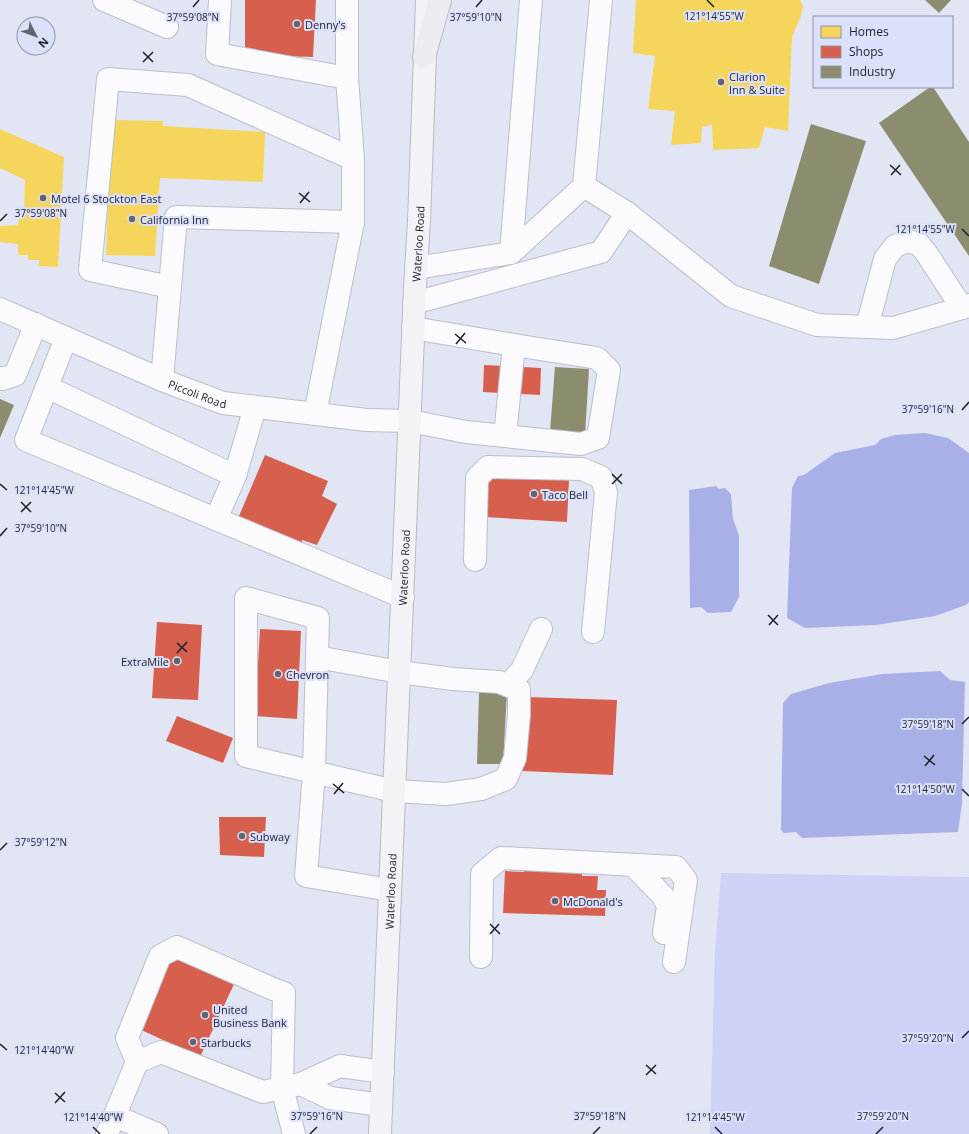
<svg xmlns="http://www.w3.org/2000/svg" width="969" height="1134" viewBox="0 0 969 1134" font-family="'Open Sans',sans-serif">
  <rect width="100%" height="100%" fill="#e2e5f4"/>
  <!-- green -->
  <path fill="#cdd2f6" d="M721 873 969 877V1134H710L715 952Z"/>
  <!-- water -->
  <path fill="#a9b0e7" d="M925 433 948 438 969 453V602L966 605 935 616 876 625 805 628 787 618 792 488 798 476 804 475 835 453 875 445 881 439 895 435Z
    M716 486 719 489 725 488 731 494 733 519 739 535V597L731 612 708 613 701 607 690 608 689 490Z
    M940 671 950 680 965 682 962 803 958 832 802 838 796 832 784 833 781 830 783 703 791 694 829 683 882 674Z"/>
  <!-- homes -->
  <path fill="#f6d55c" d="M636 0H800L803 6 801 16 792 37 788 131 765 127 759 148 713 150 712 125 702 127 701 143 671 145 675 111 648 109 655 56 633 53Z
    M111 120 163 121V126L265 132 263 182 160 178 155 256 106 255Z
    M0 129 64 157 58 267 39 266V260H28V255H18V244L0 242V226L18 225 20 216H24L25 180 0 168Z"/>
  <!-- shops -->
  <path fill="#d6604d" d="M245 0H316L313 57 245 55Z
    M484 365 541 368 540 395 483 392Z
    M265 455 328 481 322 496 337 504 317 545 302 540V544L239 516Z
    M486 476 569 480 567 522 485 517Z
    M157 622 202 625 198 700 152 698Z
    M260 629 301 631 297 719 255 716Z
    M527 697 617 700 613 775 522 771Z
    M177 716 233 738 223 763 166 741Z
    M219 817H266L264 857 220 855Z
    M524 867 582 868V876H598L597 890H606L605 916 503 913 505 871 524 872Z
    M172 953 235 982 200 1057 137 1028Z"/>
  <!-- industry -->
  <path fill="#8c8c6e" d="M925 0H951L939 13Z
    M930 87H933L969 142V256L879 123Z
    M811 124 866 141 819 284 769 266Z
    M555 367 589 369 585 435 550 432Z
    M0 399 14 405 0 438Z
    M507 692 503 764H477L479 693Z"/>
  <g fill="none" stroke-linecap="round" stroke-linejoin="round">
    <defs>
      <g id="minor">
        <path d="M104 0 167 27"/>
        <path d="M220 0 217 54 347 78"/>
        <path d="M584 186 601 0"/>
        <path d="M627 213 731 296 817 325 893 328 966 307 969 305"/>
        <path d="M511 253 531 0"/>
        <path d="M170 287 90 270 108 79 188 85 353 159"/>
        <path d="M414 303 601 252 627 213 584 186 511 253 416 268"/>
        <path id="s1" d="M0 309 162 380 223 403 366 420 410 421 466 432 505 436 514 345 413 328"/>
        <path d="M867 327 885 259 895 246 907 241 919 244 927 254 962 308"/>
        <path d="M66 338 26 440 403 597"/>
        <path d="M0 378 2 379 15 375 36 324"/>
        <path d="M162 380 176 217 353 222"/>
        <path d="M47 387 235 476"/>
        <path d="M315 414 353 222V159L347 78V0"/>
        <path d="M505 436 581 444 598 438 609 370 597 358 514 345"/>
        <path d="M216 519 235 476 255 407"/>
        <path d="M475 560 477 478 488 467 582 469 601 477 606 492 593 632"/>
        <path d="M317 657 399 672 453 679 499 682 519 690V715L515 758 506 779 481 789 446 794 394 791 246 756V598L318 618 314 772 306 876 390 890"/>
        <path d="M508 685 522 670 541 629"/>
        <path d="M633 865 663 896 668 906 664 933"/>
        <path d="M481 957 482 874 501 858 676 867 686 880 674 962"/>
        <path d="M137 1062 127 1038 160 956 177 947 273 989 284 993 282 1088 294 1134"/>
        <path d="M301 1084 330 1098 381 1105"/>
        <path d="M115 1116 157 1134"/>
        <path d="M107 1134 137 1062 161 1052 263 1092 301 1084 340 1066 383 1072"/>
      </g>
      <g id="major">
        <path id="s2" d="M380 1134 415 288 419 221 427 0"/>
      </g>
      <path id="highway" d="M424 57 440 0"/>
    </defs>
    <!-- minor casing -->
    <use href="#minor" stroke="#bcbecb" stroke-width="24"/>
    <!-- major casing -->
    <use href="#major" stroke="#b8bac6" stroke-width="24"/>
    <!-- highway casing -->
    <use href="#highway" stroke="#b8bac6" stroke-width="24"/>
    <!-- minor -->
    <use href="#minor" stroke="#fbfbfd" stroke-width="22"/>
    <!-- major -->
    <use href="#major" stroke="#f1f3f7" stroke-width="22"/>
    <!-- highway -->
    <use href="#highway" stroke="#ebedf3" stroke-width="22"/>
  </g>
  <!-- ticks -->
  <path fill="none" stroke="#1d1f2b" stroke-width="1.5" d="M707 0 714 7M193 7 199 0M476 7 482 0M143 52 153 62M143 62 153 52M890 165 901 175M891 175 900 165M299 193 310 202M300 203 309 192M0 221 7 214M962 229 969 236M455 334 466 343M456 344 465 333M962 410 969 402M612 474 622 484M0 484 7 490M612 484 622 474M21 502 31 512M21 512 31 502M0 536 7 528M768 615 778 625M769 625 778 615M177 643 187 652M177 653 187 642M962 724 969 717M924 756 935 765M925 766 934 755M333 784 344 793M962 789 969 796M334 794 343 783M0 850 7 843M490 924 500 934M490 934 499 924M962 1038 969 1031M0 1044 7 1050M646 1065 656 1074M646 1075 656 1065M55 1093 65 1102M55 1103 65 1092M93 1127 100 1134M715 1127 722 1134M310 1134 317 1127M593 1134 600 1127M876 1134 883 1127"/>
  <!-- markers -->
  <g fill="#626471" stroke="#dbe0fb" stroke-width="1.5">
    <circle cx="297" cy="24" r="4"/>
    <circle cx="721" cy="82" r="4"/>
    <circle cx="43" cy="198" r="4"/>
    <circle cx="132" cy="219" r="4"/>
    <circle cx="534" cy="494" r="4"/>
    <circle cx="177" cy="661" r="4"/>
    <circle cx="278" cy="674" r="4"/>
    <circle cx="242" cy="836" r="4"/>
    <circle cx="555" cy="901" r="4"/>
    <circle cx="205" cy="1015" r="4"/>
    <circle cx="193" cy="1042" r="4"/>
  </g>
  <g text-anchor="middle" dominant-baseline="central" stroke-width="4" stroke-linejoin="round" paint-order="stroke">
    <!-- poi labels -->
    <g font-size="11" fill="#1d1f2b" stroke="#dbe0fb" text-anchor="start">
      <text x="305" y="24">Denny's</text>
      <text x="729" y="76">Clarion<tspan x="729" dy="13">Inn &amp; Suite</tspan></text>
      <text x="51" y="198">Motel 6 Stockton East</text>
      <text x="140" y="219">California Inn</text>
      <text x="542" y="494">Taco Bell</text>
      <text x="169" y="661" text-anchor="end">ExtraMile</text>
      <text x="286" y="674">Chevron</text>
      <text x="250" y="836">Subway</text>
      <text x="563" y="901">McDonald's</text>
      <text x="213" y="1009">United<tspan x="213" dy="13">Business Bank</tspan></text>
      <text x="201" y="1042">Starbucks</text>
    </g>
    <!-- street labels -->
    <g font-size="11" fill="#1d1f2b" stroke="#dbe0fb">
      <text stroke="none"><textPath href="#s2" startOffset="891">Waterloo Road</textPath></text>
      <text stroke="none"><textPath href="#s1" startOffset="215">Piccoli Road</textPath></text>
      <text stroke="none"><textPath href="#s2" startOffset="567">Waterloo Road</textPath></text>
      <text stroke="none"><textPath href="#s2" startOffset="243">Waterloo Road</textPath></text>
    </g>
  </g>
  <g font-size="10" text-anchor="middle" fill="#1d1f2b" stroke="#dbe0fb" stroke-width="4" stroke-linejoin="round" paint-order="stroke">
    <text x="714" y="20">121°14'55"W</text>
    <text x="193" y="21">37°59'08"N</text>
    <text x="476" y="21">37°59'10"N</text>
    <text x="41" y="217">37°59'08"N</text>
    <text x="925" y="233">121°14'55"W</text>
    <text x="928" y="413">37°59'16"N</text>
    <text x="44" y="494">121°14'45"W</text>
    <text x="41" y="532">37°59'10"N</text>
    <text x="928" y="728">37°59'18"N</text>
    <text x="925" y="793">121°14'50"W</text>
    <text x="41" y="846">37°59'12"N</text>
    <text x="928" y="1042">37°59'20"N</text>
    <text x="44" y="1054">121°14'40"W</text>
    <text x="317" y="1120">37°59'16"N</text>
    <text x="600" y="1120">37°59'18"N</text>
    <text x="883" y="1120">37°59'20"N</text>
    <text x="93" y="1121">121°14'40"W</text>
    <text x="715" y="1121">121°14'45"W</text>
  </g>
  <!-- legend -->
  <rect x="813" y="16" width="140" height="72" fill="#dbe0fb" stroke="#8f93a8"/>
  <rect x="821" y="26" width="20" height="12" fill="#f6d55c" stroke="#8f93a8"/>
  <text x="849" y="36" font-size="12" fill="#1d1f2b">Homes</text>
  <rect x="821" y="46" width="20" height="12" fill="#d6604d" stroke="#8f93a8"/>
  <text x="849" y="56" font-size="12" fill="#1d1f2b">Shops</text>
  <rect x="821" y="66" width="20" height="12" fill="#8c8c6e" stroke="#8f93a8"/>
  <text x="849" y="76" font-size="12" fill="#1d1f2b">Industry</text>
  <!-- north arrow -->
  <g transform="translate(36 36) rotate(132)"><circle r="19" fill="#dbe0fb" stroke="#8f93a8"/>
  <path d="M0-3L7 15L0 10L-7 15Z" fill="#626471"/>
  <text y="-6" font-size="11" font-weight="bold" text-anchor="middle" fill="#1d1f2b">N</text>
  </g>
</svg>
